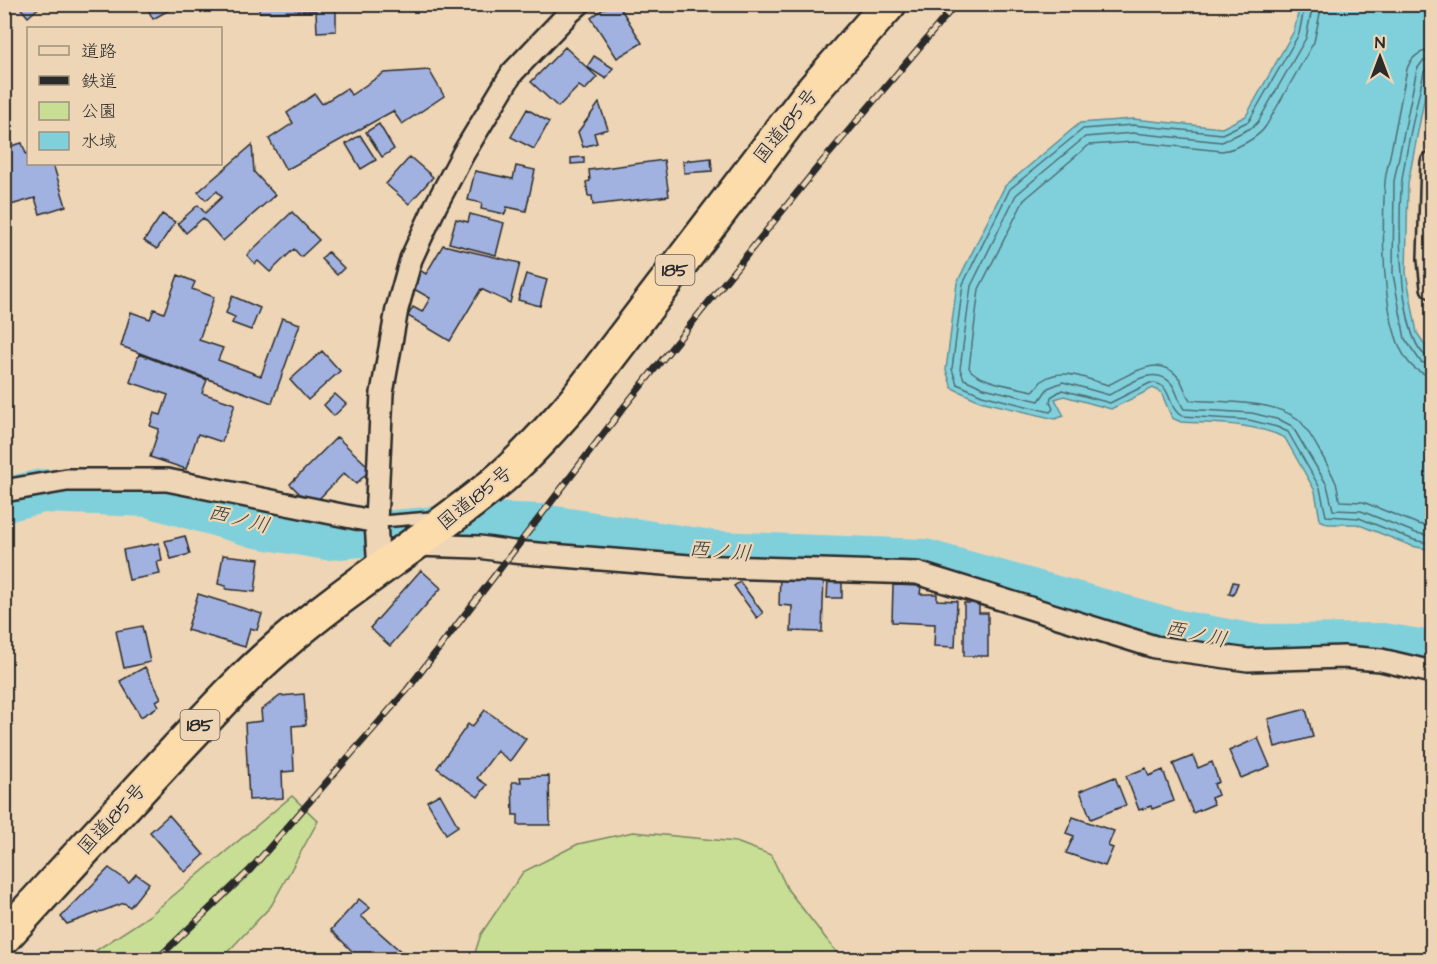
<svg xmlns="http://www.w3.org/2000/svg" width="1437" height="964" viewBox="0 0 1437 964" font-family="'Architects Daughter','Klee One',sans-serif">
  <rect width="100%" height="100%" fill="#edd5b5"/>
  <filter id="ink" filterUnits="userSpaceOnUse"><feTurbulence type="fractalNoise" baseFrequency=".0167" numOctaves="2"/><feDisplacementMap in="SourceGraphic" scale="12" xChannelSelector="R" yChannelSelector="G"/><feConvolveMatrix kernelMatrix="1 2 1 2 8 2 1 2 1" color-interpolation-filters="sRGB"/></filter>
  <g filter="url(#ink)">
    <!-- green -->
    <path fill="#c7de94" stroke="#798460" stroke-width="1.5" d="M292 796 318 821 271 906 221 959H83L149 916Z
      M633 832 736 842 771 855 788 890 842 959H473L481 934 523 872 578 844Z"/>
    <!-- water -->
    <path fill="#80d0dc" stroke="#5e8e95" stroke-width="1.5" d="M1300 5H1432V59L1408 183 1406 273 1417 333 1432 355V550L1412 546 1357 524H1328L1320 520 1315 491 1285 438C1253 422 1215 424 1181 422L1172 418 1161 392 1153 388 1111 409 1064 396 1055 399 1064 416 1055 419 980 401 952 388 946 370 957 283 1005 186 1080 123 1133 119 1222 128 1246 116 1294 31Z"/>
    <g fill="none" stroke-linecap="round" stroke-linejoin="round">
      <!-- shore -->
      <path stroke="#4d6d72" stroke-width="1.5" d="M1305 4 1299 34 1249 121 1222 134 1133 125 1083 129 1010 189 963 284 952 369 957 384 982 395 1050 412 1053 409 1050 402 1051 397 1062 390 1110 403 1150 383C1173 381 1166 408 1182 416L1249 420 1277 427 1288 432 1320 488 1326 516 1359 518 1414 540 1432 544
        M1313 4 1306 38 1258 122 1253 127 1222 142 1133 133 1085 137 1016 195 971 286 960 369 964 379 984 388 1039 401 1048 388 1063 382 1109 395C1127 386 1153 364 1171 383 1177 390 1178 401 1184 409L1252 413 1280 420 1292 426 1327 485 1333 510 1361 511 1416 533 1432 536
        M1322 4 1314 42 1266 126C1258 138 1237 149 1222 151L1133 142 1089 145 1024 200 979 289 969 368C977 382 1018 387 1033 391 1037 388 1039 383 1043 380 1063 366 1088 380 1108 385 1130 375 1159 352 1179 378 1184 385 1185 393 1190 400 1223 403 1270 399 1298 419 1307 426 1331 471 1336 483 1338 488 1338 495 1340 501L1363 502 1418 524 1432 527
        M1432 50C1420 51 1411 57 1407 69 1402 95 1397 121 1392 146 1390 158 1386 170 1385 182 1382 221 1377 373 1432 375
        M1432 59 1423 61 1417 69 1394 181 1393 274 1405 339 1421 362 1432 366
        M1432 67 1427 68 1424 72C1416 108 1407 144 1402 180 1398 209 1397 354 1432 358"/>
      <!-- river -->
      <path stroke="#80d0dc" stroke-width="44" d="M4 500 42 491 149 495 257 526 327 538 484 524 542 526 717 553 924 561 1178 632 1254 646 1383 645 1432 653"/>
    </g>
    <!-- building -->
    <path fill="#a1b2e1" stroke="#2b2b2b" stroke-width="1.5" d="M17 4H43L28 17Z
      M145 4H180L153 19Z
      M259 4H336V31L317 32 316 11 259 12Z
      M610 4H618L642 43 617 58 591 18Z
      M565 47 597 77 585 90 579 86 558 107 531 82Z
      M594 56 613 68 606 79 587 67Z
      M429 70 444 96 402 124 393 111 286 170 269 139 293 123 287 113 315 94 322 104 347 88 351 95 384 73Z
      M599 103 608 129 594 133 597 143 583 147 578 132Z
      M527 109 549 122 534 149 511 137Z
      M379 124 394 149 382 157 366 132Z
      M360 135 376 160 361 169 346 144Z
      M22 143 26 154 28 153V164H53L66 206 40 214 35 198 4 207V148Z
      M252 145 254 172 275 195 223 241 203 218 186 233 178 223 198 205 205 213 222 197 217 191 206 200 198 192Z
      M410 157 433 177 409 204 386 184Z
      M584 157V163L571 164V158Z
      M711 158 712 171 684 173 683 161Z
      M664 160 669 196 593 205 592 196H588L586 182 590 181 589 170Z
      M516 166 535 170 526 211 507 207 505 214 481 209 482 203 468 200 475 171 513 179Z
      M292 212 319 240 301 257 294 249 270 272 258 261 255 264 247 255Z
      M162 214 175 222 157 249 144 241Z
      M470 214 504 223 496 255 449 243 456 219 468 222Z
      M443 245 520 263 510 303 481 289 450 341 408 316 413 307 422 312 430 298 414 289 416 268 426 274Z
      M328 252 344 268 337 275 321 259Z
      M526 274 547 280 540 306 518 300Z
      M178 275 195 282 192 289 214 297 199 340 223 348 218 360 261 376 282 318 300 324 272 403 121 346 131 312 150 319 154 309 164 313Z
      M232 296 260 308 251 330 232 323 235 317 226 313Z
      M322 351 340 371 308 400 290 380Z
      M139 354 207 380 202 393 235 404 222 442 198 434 186 469 150 457 159 429 150 426 154 413 161 415 168 395 130 382Z
      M335 394 346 404 334 416 324 405Z
      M337 437 371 469 356 484 344 473 312 506 290 484Z
      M185 536 190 554 171 559 165 541Z
      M159 543 162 561 157 562 160 574 129 580 123 550Z
      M223 555 259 559 255 592 226 589V586L218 584Z
      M421 570 441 588 390 646 370 628Z
      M780 574 824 576 822 632 791 631 792 606 779 605Z
      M828 579 842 580V598H827Z
      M740 582 763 613 757 618 734 586Z
      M1233 582 1238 583 1233 595 1229 594Z
      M893 585 921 586 920 594H937V600L957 601 955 647 934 646 935 624 892 622Z
      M198 594 262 614 257 630 250 628 245 647 187 630Z
      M964 603H979V613H988V656H964Z
      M142 626 150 662 124 668 116 631Z
      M145 667 161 698 156 701 159 706 141 717 120 681Z
      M304 694 306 725 292 726 294 771 282 772 283 798 249 800 245 723 262 721 261 710 280 696Z
      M1306 709 1313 737 1275 747 1268 719Z
      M485 710 526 739 510 761 497 751 477 778 487 785 478 797 437 768 468 724 472 727Z
      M1258 738 1270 766 1241 778 1229 751Z
      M1193 756 1198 768 1212 762 1219 782 1214 784 1218 795 1211 798 1214 804 1193 813 1173 764Z
      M1146 768 1149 776 1163 770 1174 801 1152 809 1151 806 1139 810 1126 776Z
      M549 776 550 825H518V815H513L512 782H521L520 777Z
      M1115 777 1126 805 1091 819 1080 791Z
      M440 794 458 826 446 834 427 801Z
      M169 815 204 855 185 872 150 832Z
      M1073 817 1114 831 1108 846 1113 848 1105 866 1066 853 1074 836 1066 833Z
      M109 868 129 882 136 874 149 883 130 907 124 903 67 924 61 917Z
      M359 899 370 908 361 916 407 957 405 960H361L331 930Z"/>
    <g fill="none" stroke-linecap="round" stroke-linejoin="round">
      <defs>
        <path id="lane" d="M376 522 436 517"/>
        <path id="street" d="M1432 163 1429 259 1432 287
          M4 491 67 480H167L376 522
          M415 545 479 547 513 552 689 566 917 573 1155 647 1248 660 1344 657 1381 660 1432 672
          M379 571 376 522 382 393 397 309 411 259 436 205 463 154 512 73 569 13 579 4"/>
        <path id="highway" d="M4 937C57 879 111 820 164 763 202 723 238 682 280 646 347 588 424 541 494 484 524 459 550 430 576 400L808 96 889 4"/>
      </defs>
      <!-- lane casing -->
      <use href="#lane" stroke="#2b2b2b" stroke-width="15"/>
      <!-- street casing -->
      <use href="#street" stroke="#2b2b2b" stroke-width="26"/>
      <!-- highway casing -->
      <use href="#highway" stroke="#2b2b2b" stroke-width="38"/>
      <!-- lane -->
      <use href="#lane" stroke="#edd5b5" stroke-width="10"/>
      <!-- street -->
      <use href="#street" stroke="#edd5b5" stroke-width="21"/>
      <!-- highway -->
      <use href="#highway" stroke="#fddcac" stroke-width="33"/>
      <defs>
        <path id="rail" d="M156 960 250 870 407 690 624 407 817 168 956 4"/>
      </defs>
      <!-- rail casing -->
      <use href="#rail" stroke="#2b2b2b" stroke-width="7"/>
      <!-- rail -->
      <use href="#rail" stroke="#edd5b5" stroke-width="4.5" stroke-dasharray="14" stroke-linecap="butt"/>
    </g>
  </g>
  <g text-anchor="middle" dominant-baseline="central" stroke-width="4.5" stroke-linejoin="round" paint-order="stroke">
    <!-- shield labels -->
    <g fill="#edd5b5" stroke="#655e54" stroke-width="1.5">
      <rect x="655.5" y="255" width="39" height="30" rx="4.5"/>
      <rect x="180.5" y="710" width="39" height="30" rx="4.5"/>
    </g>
    <g font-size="18" font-weight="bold" fill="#2b2b2b">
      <text x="675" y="270">185</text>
      <text x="200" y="725">185</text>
    </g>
    <!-- street labels -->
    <g font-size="20" fill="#2b2b2b" stroke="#edd5b5">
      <text transform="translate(786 126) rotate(-51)">国道185号</text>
      <text transform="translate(475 498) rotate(-39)">国道185号</text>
      <text transform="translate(112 819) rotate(-47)">国道185号</text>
    </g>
    <!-- water labels -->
    <g font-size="21" font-style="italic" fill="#384446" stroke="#edd5b5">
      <text transform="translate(239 519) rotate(14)">西ノ川</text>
      <text transform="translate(720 551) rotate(5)">西ノ川</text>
      <text transform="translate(1196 634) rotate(12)">西ノ川</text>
    </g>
  </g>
  <!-- margin -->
  <rect width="1437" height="964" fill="none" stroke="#edd5b5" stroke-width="24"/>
  <rect x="12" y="12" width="1413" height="940" fill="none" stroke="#2b2b2b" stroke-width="2" filter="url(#ink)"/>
  <!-- legend -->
  <rect x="27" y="27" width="195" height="138" fill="#edd5b5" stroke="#9f917e" stroke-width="1.5"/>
  <rect x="39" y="46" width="30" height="9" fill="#edd5b5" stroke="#9f917e" stroke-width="1.5"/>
  <text x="81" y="57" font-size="18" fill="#2b2b2b">道路</text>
  <rect x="39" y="76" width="30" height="9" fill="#2b2b2b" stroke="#9f917e" stroke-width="1.5"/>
  <text x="81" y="87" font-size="18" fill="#2b2b2b">鉄道</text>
  <rect x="39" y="102" width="30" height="18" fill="#c7de94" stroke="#9f917e" stroke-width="1.5"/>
  <text x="81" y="117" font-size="18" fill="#2b2b2b">公園</text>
  <rect x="39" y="132" width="30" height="18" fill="#80d0dc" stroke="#9f917e" stroke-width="1.5"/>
  <text x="81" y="147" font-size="18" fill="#2b2b2b">水域</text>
  <!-- north arrow -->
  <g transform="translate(1380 57)" stroke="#edd5b5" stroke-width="4.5" paint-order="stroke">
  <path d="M0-4.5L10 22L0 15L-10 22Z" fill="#2b2b2b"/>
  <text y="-9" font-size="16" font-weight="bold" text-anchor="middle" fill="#2b2b2b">N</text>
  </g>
</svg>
